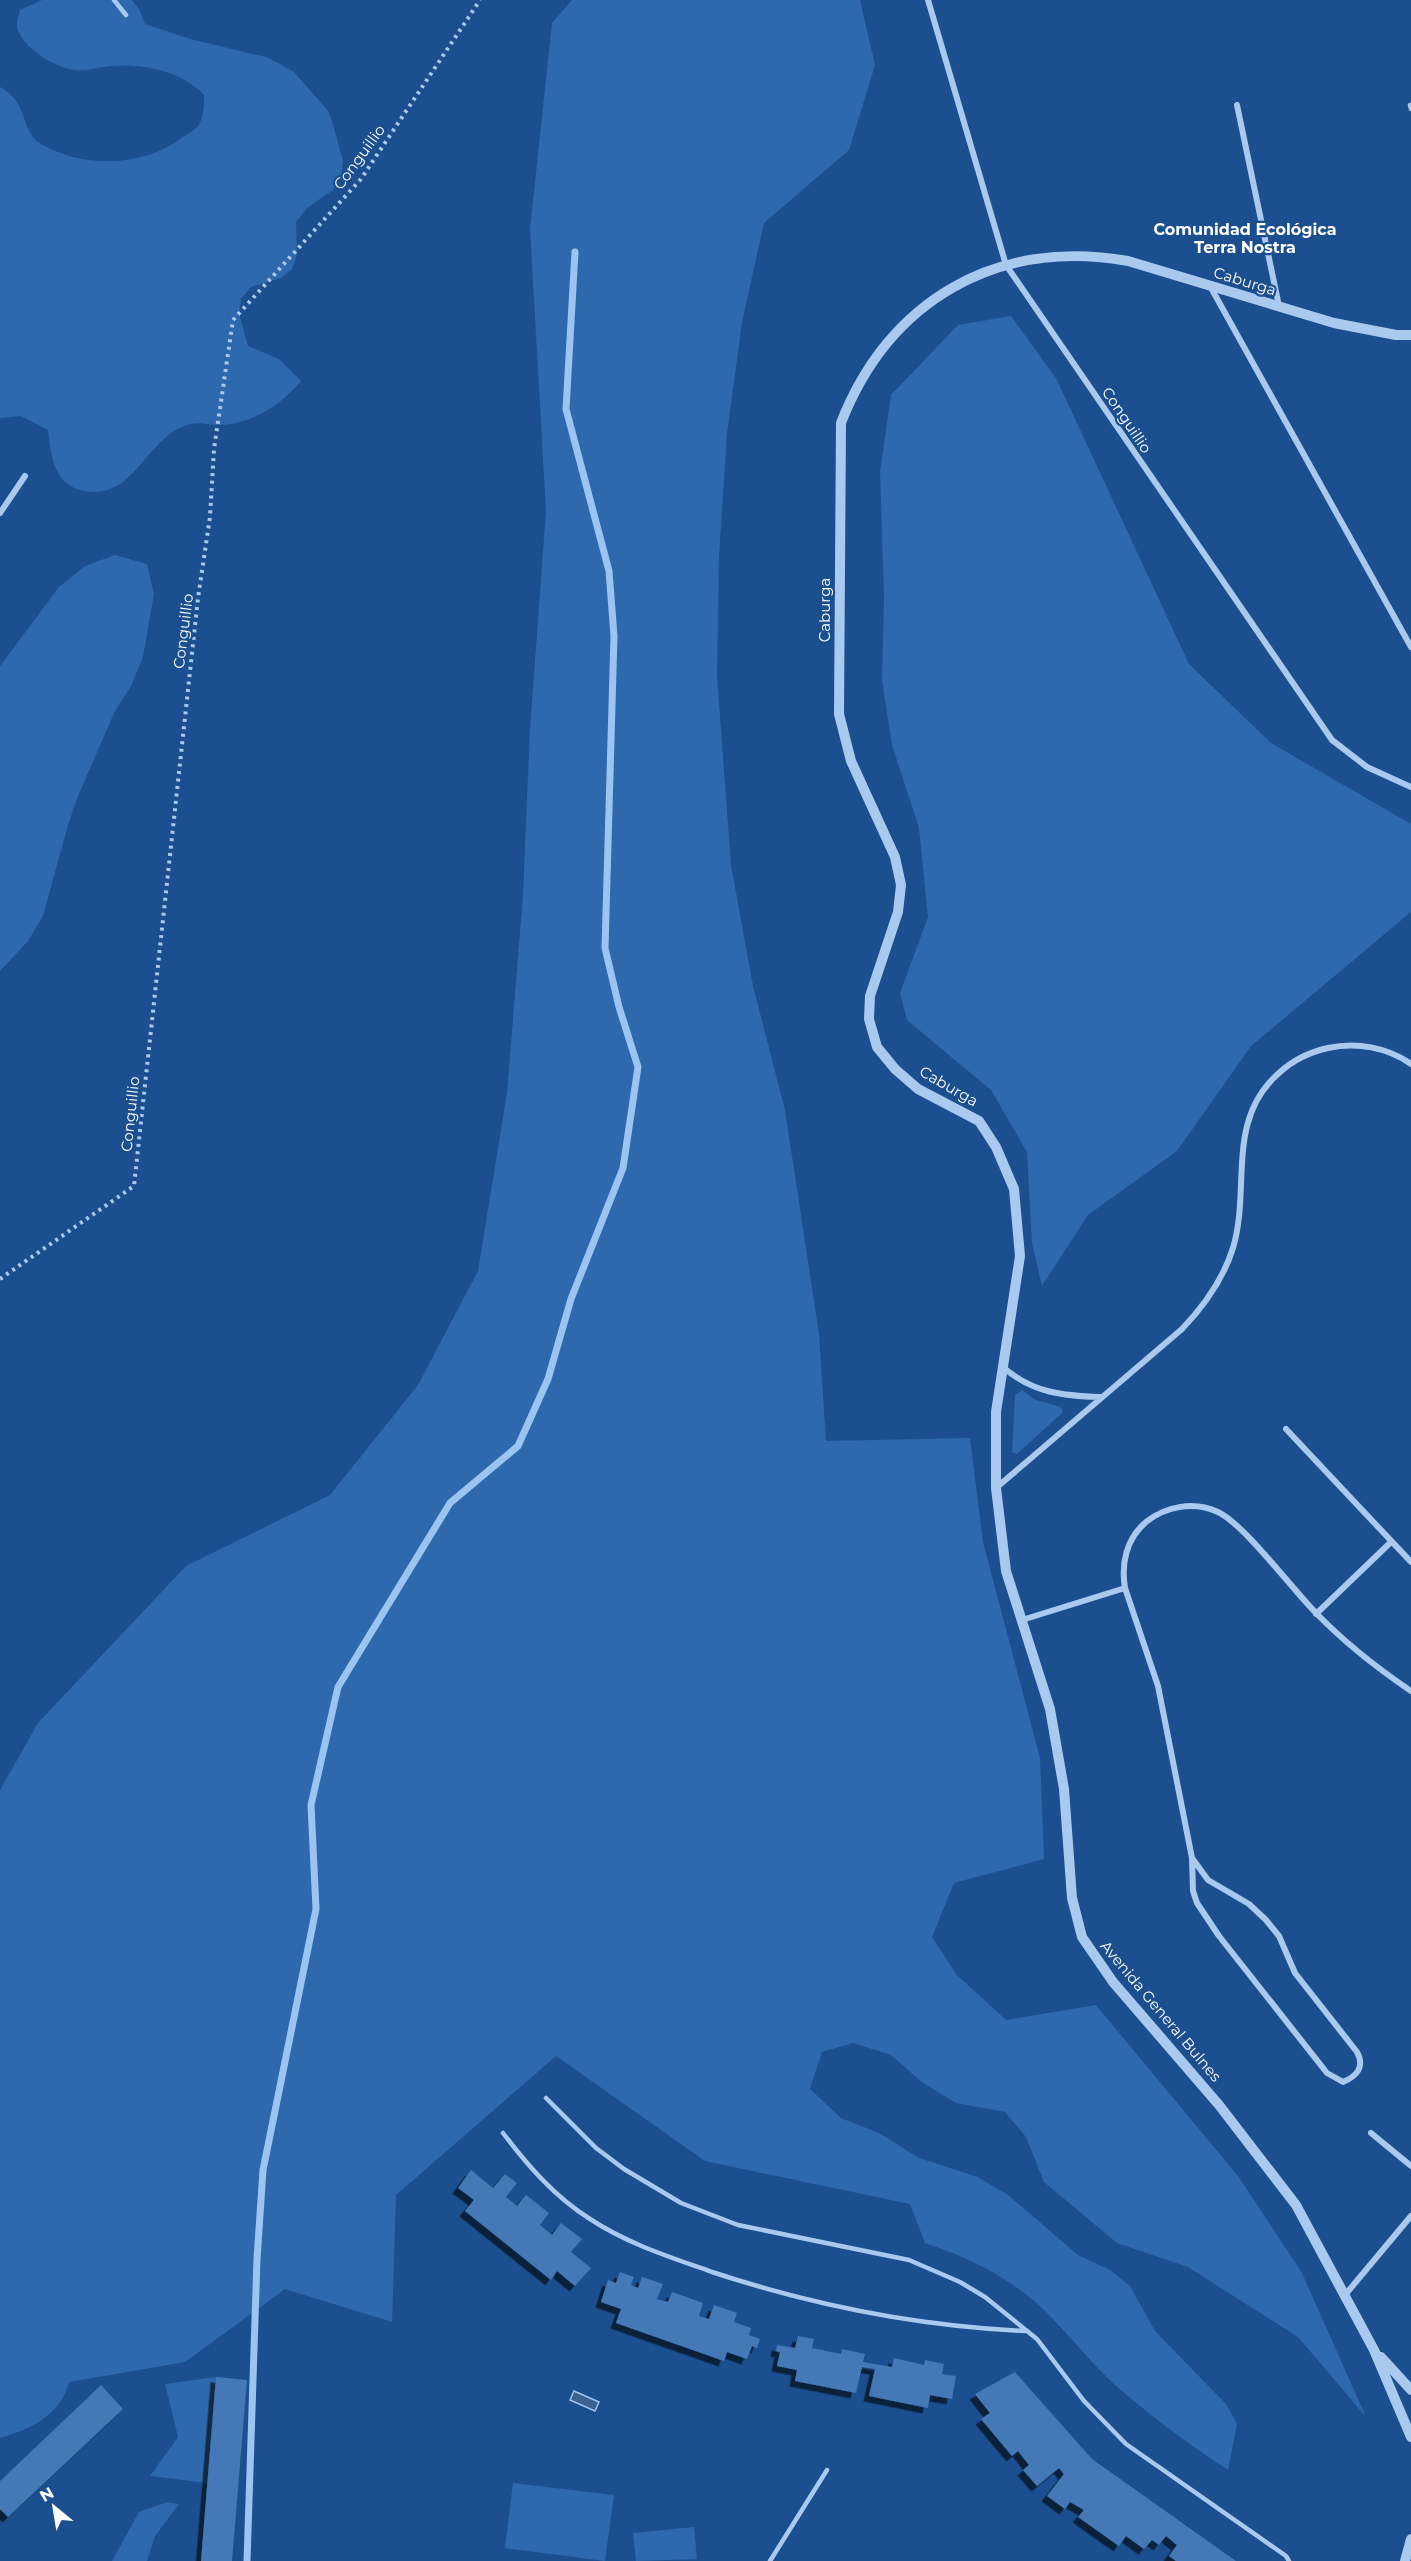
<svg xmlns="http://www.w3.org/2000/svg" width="1411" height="2561" viewBox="0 0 1411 2561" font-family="Montserrat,sans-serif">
  <defs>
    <filter id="shadow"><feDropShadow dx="-5.5" dy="5.5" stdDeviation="0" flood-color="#0009"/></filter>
  </defs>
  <rect width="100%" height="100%" fill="#1b4f8f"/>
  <!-- green -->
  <path fill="#2e69ad" d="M42 0H132L139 9 145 24 190 39 266 57 280 64 294 72 329 112 334 128 343 161 341 177 333 190 307 208 296 222 297 254 292 269 281 278 251 287 241 299 239 314 248 346 279 359 301 381C281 405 252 424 219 425 208 425 199 421 187 425 144 439 134 504 80 490 53 483 51 453 48 430L21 416 0 418V87C30 103 19 130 41 144 84 169 144 167 183 137 188 134 195 130 198 126 204 118 204 105 204 95 183 71 142 63 111 66 99 67 86 72 74 70 54 67 23 48 17 28 16 22 19 15 20 10Z
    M572 0H860L875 65 849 150 764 223 742 322 727 434 719 557 717 676 731 865 753 986 785 1110 819 1334 826 1441 970 1438 983 1542 1040 1758 1044 1859 954 1883 932 1937 957 1975 1006 2020 1096 2005 1238 2176 1301 2271 1366 2417 1298 2337 1188 2267 1117 2243 1044 2182 1026 2137 1005 2112 956 2103 923 2083 891 2055 853 2043 822 2052 810 2089 841 2118 879 2133 919 2158 978 2177 1008 2195 1078 2255 1110 2270 1130 2286 1155 2331 1226 2404 1237 2424 1228 2470C1188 2444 1151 2416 1115 2385 1089 2361 1068 2333 1043 2309 1009 2277 968 2257 925 2243L910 2204 705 2161 556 2056 396 2195 392 2322 285 2289 185 2362 69 2382C60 2415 32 2429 0 2438V1790L38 1723 186 1566 330 1495 418 1385 478 1271 507 1093 523 895 530 729 546 511 530 229 552 23Z
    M1011 316 1056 378 1189 664 1271 743 1411 824V912L1251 1046 1177 1151 1088 1215 1042 1286 1032 1243 1027 1152 991 1090 907 1020 900 993 928 917 919 828 892 745 882 680 884 596 880 472 891 395 958 325Z
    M115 555 147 564 154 594 143 657 131 686 115 711 78 796 68 825 43 916 28 941 0 971V666L59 587 85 566Z
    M1022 1390 1036 1400 1061 1407 1063 1412 1017 1454 1012 1452 1015 1395Z
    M216 2377 207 2483 150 2476 178 2437 165 2384Z
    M513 2483 614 2495 605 2561 505 2548Z
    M167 2502 179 2504 155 2536 147 2561H112L139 2512Z
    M694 2527 697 2559 636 2561 633 2533Z"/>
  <!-- water -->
  <path fill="#3c6290" stroke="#9cc4f0" stroke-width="1.5" d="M574 2391 599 2402 595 2411 570 2400Z"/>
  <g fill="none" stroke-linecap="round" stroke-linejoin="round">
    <!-- stream -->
    <path stroke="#9cc4f0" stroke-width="7" d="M247 2561 257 2259 263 2170 316 1909 311 1805 338 1687 450 1503 518 1446 548 1379 571 1299 623 1168 638 1067 619 1007 605 948 614 636 609 571 566 409 575 252"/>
  </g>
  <!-- building -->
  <path fill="#4478b7" filter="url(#shadow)" d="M471 2170 493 2188 505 2174 517 2183 506 2197 517 2206 526 2195 549 2213 540 2225 552 2235 561 2223 582 2239 571 2252 591 2268 575 2286 557 2271 551 2280 465 2211 474 2200 458 2188Z
    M620 2272 634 2277 631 2285 638 2288 642 2277 663 2284 657 2299 668 2302 672 2292 703 2303 699 2316 709 2319 714 2305 737 2313 734 2322 751 2328 749 2335 760 2339 757 2348 752 2346 747 2359 727 2352 724 2361 616 2323 621 2309 601 2302 608 2280 616 2283Z
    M798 2336 814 2339 812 2348 841 2354 842 2349 865 2354 863 2362 892 2367 894 2358 924 2365 925 2360 944 2364 942 2374 956 2376 952 2399 930 2395 928 2408 869 2396 875 2369 862 2367 856 2393 795 2381 797 2370 777 2366 780 2352 776 2351 777 2345 795 2348Z
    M1015 2372 1092 2459 1236 2561H1176L1169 2556 1177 2545 1166 2536 1159 2545 1152 2540 1144 2549 1126 2536 1119 2546 1078 2517 1084 2510 1070 2502 1065 2509 1047 2496 1064 2474 1059 2468 1037 2486 1023 2470 1029 2465 1018 2451 1012 2456 981 2419 990 2413 975 2394Z
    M216 2377 247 2380 232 2561H201Z
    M101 2385 123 2409 8 2517 0 2509V2481Z"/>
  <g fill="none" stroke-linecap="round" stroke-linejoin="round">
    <!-- path -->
    <path stroke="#a9c9ee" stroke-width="4" stroke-dasharray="3 4.5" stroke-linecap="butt" d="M0 1279 134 1186 198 598 210 517 214 449 233 320 361 179 480 0"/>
    <!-- service -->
    <path stroke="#a9c9ee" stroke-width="4.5" d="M114 0 126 15
      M1410 105 1411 109
      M546 2098 596 2148 624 2169 681 2203 738 2225 909 2260 960 2282 985 2297 1037 2339 1084 2401 1126 2444 1286 2556 1289 2561
      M503 2133C528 2166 555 2197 590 2219 628 2244 670 2257 712 2272 815 2306 916 2326 1025 2331
      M770 2561 827 2470"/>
    <!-- minor -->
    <path stroke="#a9c9ee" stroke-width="6" d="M928 0 1006 265 1332 740 1367 767 1411 787
      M1237 105 1279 306
      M1210 286 1411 647
      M0 513 25 476
      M1004 1368C1033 1393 1064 1396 1101 1397
      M1286 1429 1411 1562
      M996 1488 1182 1329C1205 1305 1223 1280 1233 1248 1251 1188 1225 1120 1279 1073 1293 1060 1310 1052 1328 1048 1356 1042 1387 1047 1411 1064
      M1316 1614 1391 1542
      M1022 1620 1125 1588
      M1192 1858 1158 1686 1125 1588C1121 1564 1126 1539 1146 1522 1166 1506 1194 1501 1218 1512 1245 1525 1292 1589 1316 1613 1345 1643 1377 1668 1411 1691
      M1192 1858 1208 1880 1249 1904 1266 1920 1279 1936 1295 1973 1357 2052C1365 2067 1357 2076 1343 2082L1327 2073 1219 1936 1197 1903 1193 1891Z
      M1371 2133 1411 2166
      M1345 2295 1411 2216"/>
    <!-- tertiary -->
    <path stroke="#a9c9ee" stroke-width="10" d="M1381 2357 1411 2390
      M1411 2437 1374 2350 1296 2205 1219 2105 1113 1982 1082 1937 1072 1898 1064 1789 1050 1709 1006 1571 996 1488V1412L1020 1256 1014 1189 996 1147 979 1121 918 1089 895 1069 877 1047 869 1019 870 996 898 912 901 885 895 857 851 761 839 714 841 423C889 300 997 238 1128 261L1334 323 1396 335H1411
      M1405 2561 1411 2539"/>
  </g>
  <g text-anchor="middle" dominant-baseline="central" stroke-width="4.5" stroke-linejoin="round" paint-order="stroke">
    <!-- street labels -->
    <g font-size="15" fill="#fff" stroke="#1b4f8f">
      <text transform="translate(359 157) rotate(-54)">Conguillio</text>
      <text transform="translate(1245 281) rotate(17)">Caburga</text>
      <text transform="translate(1127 420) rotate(56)">Conguillio</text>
      <text transform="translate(824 610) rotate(-90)">Caburga</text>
      <text transform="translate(183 631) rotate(-83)">Conguillio</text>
      <text transform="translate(949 1086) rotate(30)">Caburga</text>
      <text transform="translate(130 1114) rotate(-84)">Conguillio</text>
      <text transform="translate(1161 2011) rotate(50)">Avenida General Bulnes</text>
    </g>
    <!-- neighbourhood labels -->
    <g font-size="16" font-weight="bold" fill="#fff" stroke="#1b4f8f">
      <text x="1245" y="229">Comunidad Ecológica<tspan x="1245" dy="18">Terra Nostra</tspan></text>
    </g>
  </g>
  <!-- north arrow -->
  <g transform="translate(54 2507) rotate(330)" stroke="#1b4f8f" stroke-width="4.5" paint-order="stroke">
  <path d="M0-4.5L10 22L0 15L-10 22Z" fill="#ffffff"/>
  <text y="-9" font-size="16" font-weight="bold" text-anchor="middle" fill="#ffffff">N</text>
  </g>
</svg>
